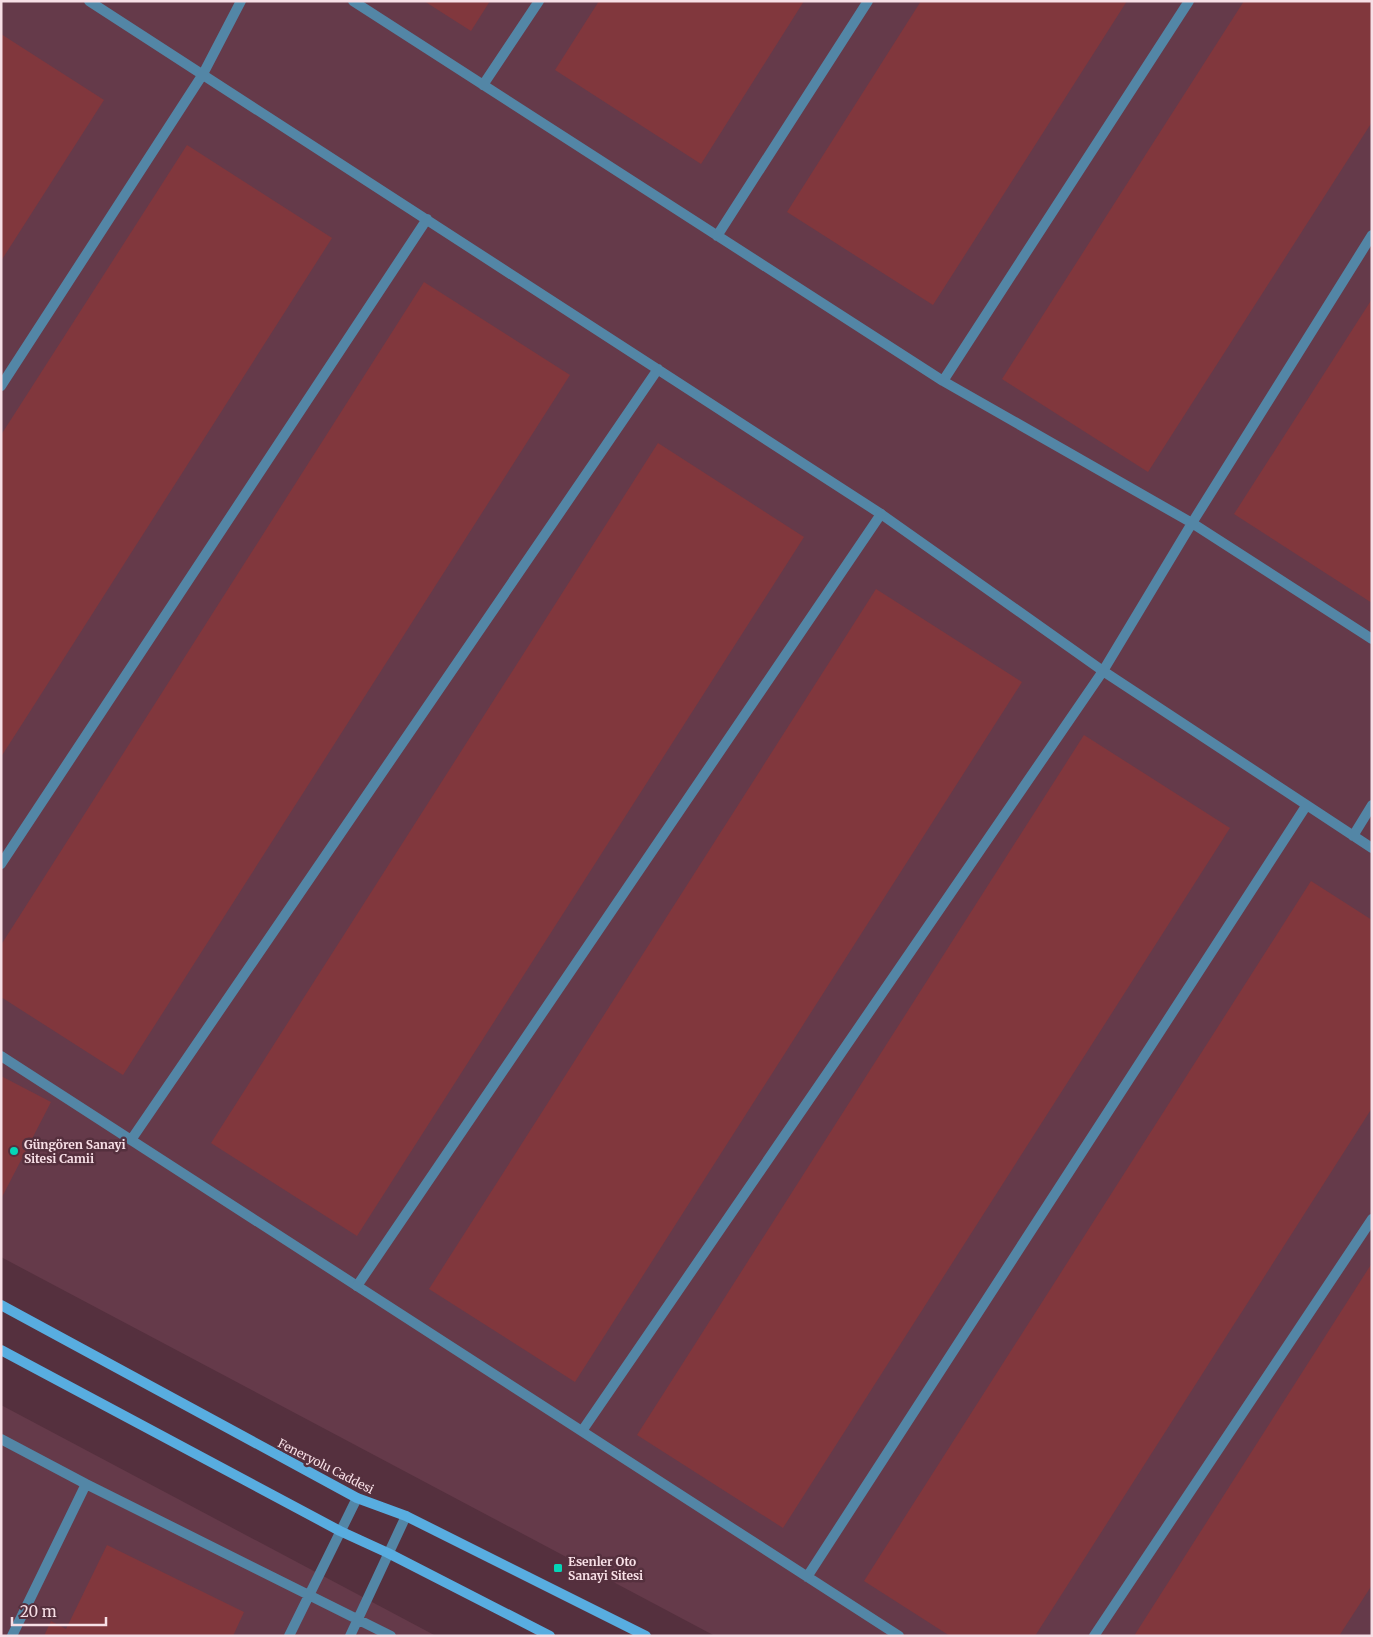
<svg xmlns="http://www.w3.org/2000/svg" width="1373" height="1637" viewBox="0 0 1373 1637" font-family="Merriweather,serif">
  <rect width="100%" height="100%" fill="#55303e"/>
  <!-- built -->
  <path fill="#653a4a" d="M1 1H1372V1636H715L1 1257Z
    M1 1405 436 1636H1Z"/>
  <!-- building -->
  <path fill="#81373d" d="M424 1H490L471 31Z
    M599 1H804L701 164 555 70Z
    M921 1H1127L933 305 787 212Z
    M1244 1H1372V122L1148 472 1002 379Z
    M1 34 104 100 1 261Z
    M187 145 332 238 1 757V435Z
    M424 282 570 375 123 1075 1 997V945Z
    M1372 299V603L1234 514Z
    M658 443 804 537 357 1236 211 1143Z
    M876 589 1022 682 575 1382 429 1289Z
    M1084 735 1230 828 783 1528 637 1435Z
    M1311 881 1372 920V1108L1035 1636H950L864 1581Z
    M1 1076 51 1102 1 1199Z
    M1372 1263V1585L1339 1636H1134Z
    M107 1545 244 1612 233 1636H44L51 1621 66 1629Z"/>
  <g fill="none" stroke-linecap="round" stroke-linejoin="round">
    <!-- lane -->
    <path stroke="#5386a6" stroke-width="10" d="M89 1 881 514 1103 671 1372 848
      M353 1 943 381 1192 523 1372 639
      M483 85 539 1
      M717 236 868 1
      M943 381 1189 1
      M1 386 203 74 241 1
      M1353 836 1372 805
      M1 864 427 219
      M1 1056 899 1636
      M131 1140 658 369
      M582 1431 1103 671 1192 523 1372 235
      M1 1439 86 1484 391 1636
      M807 1577 1306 806
      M12 1636 86 1484
      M289 1636 357 1498
      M350 1636 406 1516
      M1094 1636 1372 1219"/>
    <!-- street -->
    <path stroke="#5386a6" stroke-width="10" d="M357 1286 881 514"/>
    <!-- secondary -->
    <path stroke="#58ade0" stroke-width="10" d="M1 1305 357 1498 406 1516 646 1636
      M1 1350 340 1531 388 1553 550 1636"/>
  </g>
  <!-- markers -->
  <g fill="#05d5b6" stroke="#55303e" stroke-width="2">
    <circle cx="14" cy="1151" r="5"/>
    <rect x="553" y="1563" width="10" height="10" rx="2.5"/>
  </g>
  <g text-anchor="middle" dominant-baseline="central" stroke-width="5" stroke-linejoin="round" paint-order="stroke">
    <!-- poi labels -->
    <g font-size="12" font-weight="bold" fill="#f7dfe6" stroke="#55303e" text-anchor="start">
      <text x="24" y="1144">Güngören Sanayi<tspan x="24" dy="14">Sitesi Camii</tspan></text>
      <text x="568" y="1561">Esenler Oto<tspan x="568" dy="14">Sanayi Sitesi</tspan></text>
    </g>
    <!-- street labels -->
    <g font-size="12" fill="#f7dfe6" stroke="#55303e">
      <text transform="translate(326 1466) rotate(27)">Feneryolu Caddesi</text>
    </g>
  </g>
  <!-- border -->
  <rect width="1373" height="1637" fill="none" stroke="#f7dfe6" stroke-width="5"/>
  <!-- scale -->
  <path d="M12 1617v8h94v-8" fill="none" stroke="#f7dfe6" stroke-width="2.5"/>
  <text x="20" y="1617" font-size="15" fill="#f7dfe6" stroke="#55303e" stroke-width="4" paint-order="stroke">20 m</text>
</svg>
